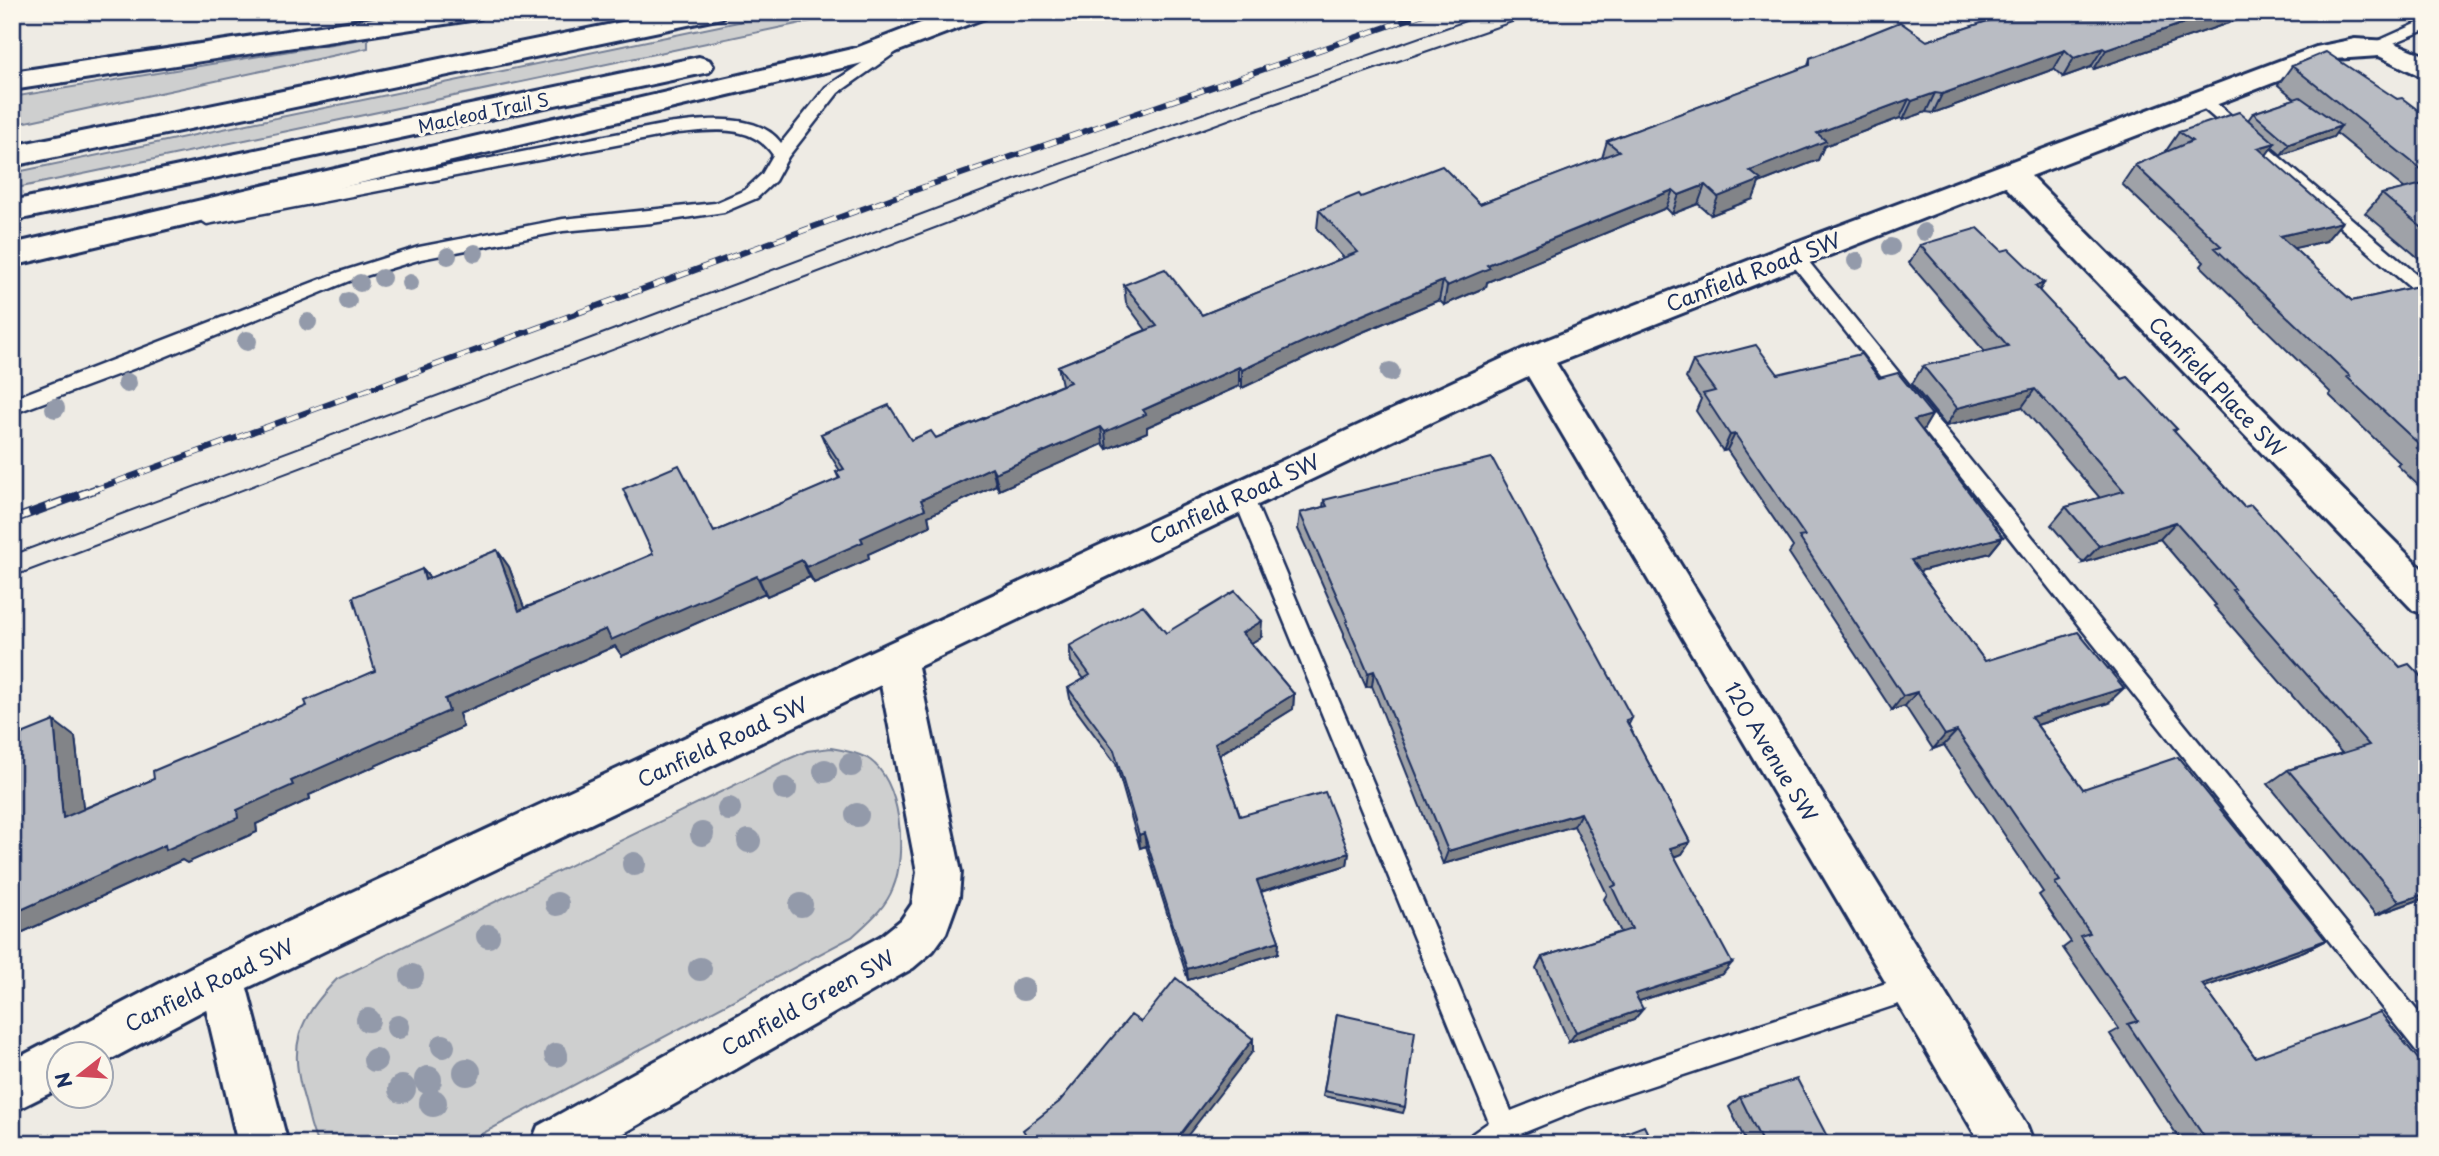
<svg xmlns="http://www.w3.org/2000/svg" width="2439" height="1156" viewBox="0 0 2439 1156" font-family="'Playpen Sans',sans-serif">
  <rect width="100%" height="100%" fill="#eeebe4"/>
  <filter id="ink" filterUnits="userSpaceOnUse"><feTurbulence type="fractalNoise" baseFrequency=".0143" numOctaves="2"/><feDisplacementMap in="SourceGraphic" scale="14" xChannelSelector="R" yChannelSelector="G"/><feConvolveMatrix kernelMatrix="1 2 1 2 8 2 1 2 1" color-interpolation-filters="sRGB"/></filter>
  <g filter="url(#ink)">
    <!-- green -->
    <path fill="#cecfcf" stroke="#747f96" stroke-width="2" d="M786 12H854L12 189V173Z
      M368 38V48L12 125V97Z
      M831 748C843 750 855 752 867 758 902 779 907 854 893 888 885 909 868 922 852 937L463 1144H318C311 1131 309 1116 305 1102 288 1045 297 1021 337 979L784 761 807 751Z"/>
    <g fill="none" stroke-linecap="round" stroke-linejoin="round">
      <defs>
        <path id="service" d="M2427 19V29L2382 48 2377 50 2369 45Z
          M897 40 905 45 902 48 838 93 788 157 775 181 757 198 724 212 652 223 563 231 421 259 349 281 157 360 12 414V399L337 273 419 247 563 219 715 203 745 190 762 174 773 155C752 123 711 130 678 133L207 224 198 218 201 214 667 124C701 120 758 111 781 143L826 87Z
          M2203 95 2209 97 2427 283V299L2421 297 2197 103 2195 100 2197 97Z
          M1794 249 1800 251 2427 1023V1057L2418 1053 1788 259 1785 255Z
          M1242 486 1249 488 1252 494 1511 1111 1587 1081 1914 974 1923 978 1927 987 1923 996 1587 1107 1513 1137 1504 1144H1469L1472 1134 1489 1122 1232 494 1235 488Z"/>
        <path id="minor" d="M2355 39 2390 41 2424 55 2427 57V79L2379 56 2335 59 2031 176 2427 574V615L2413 610 2005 186 1556 363 2027 1126 2034 1144H1981L1528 376 918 667 961 872 959 897 946 933 933 951 913 968 605 1144H531L538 1126 881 936 901 920 912 904 917 872 881 685 247 988 288 1144H238L206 1009 102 1064V1054H60V1088L12 1112V1061L205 960 1523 349 1783 247 2316 47Z"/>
        <path id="trunk" d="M414 12H484L481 18 471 20 12 90V72Z
          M671 12H725L722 18 712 20 12 166V146Z
          M949 12H988L985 18 875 60 12 266V244L856 48Z
          M699 57 709 60 713 66 709 72 12 221V201Z"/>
      </defs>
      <!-- service casing -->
      <use href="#service" stroke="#1b2f5e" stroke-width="5"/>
      <!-- minor casing -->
      <use href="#minor" stroke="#1b2f5e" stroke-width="6"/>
      <!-- trunk casing -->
      <use href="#trunk" stroke="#1b2f5e" stroke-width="6"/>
      <!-- service -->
      <use href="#service" fill="#fbf7ec" fill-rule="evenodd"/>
      <!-- minor -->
      <use href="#minor" fill="#fbf7ec" fill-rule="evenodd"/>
      <!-- trunk -->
      <use href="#trunk" fill="#fbf7ec" fill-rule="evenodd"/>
      <!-- tram -->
      <path stroke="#1b2f5e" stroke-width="2" d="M12 555 983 191 1491 12
        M12 577 993 206 1239 116 1541 12"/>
      <defs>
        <path id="rail-far1" d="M91 491 895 197 1429 12"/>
        <path id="rail" d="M12 520 96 489"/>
      </defs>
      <!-- rail-far1 casing -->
      <use href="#rail-far1" stroke="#1b2f5e" stroke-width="6"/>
      <!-- rail casing -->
      <use href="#rail" stroke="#1b2f5e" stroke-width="9"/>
      <!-- rail-far1 -->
      <use href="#rail-far1" stroke="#fbf7ec" stroke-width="4.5" stroke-dasharray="13" stroke-linecap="butt"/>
      <!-- rail -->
      <use href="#rail" stroke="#fbf7ec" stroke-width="6" stroke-dasharray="18" stroke-linecap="butt"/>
    </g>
    <!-- trees -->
    <g fill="#939aaa">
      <circle cx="1924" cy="232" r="9"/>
      <circle cx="1891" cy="247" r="9"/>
      <circle cx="475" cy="253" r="9"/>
      <circle cx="448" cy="256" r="9"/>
      <circle cx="1856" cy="261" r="9"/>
      <circle cx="382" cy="278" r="9"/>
      <circle cx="360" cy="283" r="9"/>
      <circle cx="410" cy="283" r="9"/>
      <circle cx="348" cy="301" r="9"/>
      <circle cx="308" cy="322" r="9"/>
      <circle cx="247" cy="341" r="10"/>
      <circle cx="1390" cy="372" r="10"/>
      <circle cx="127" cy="383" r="10"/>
      <circle cx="55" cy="408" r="10"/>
      <circle cx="851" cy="765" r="12"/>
      <circle cx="825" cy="771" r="12"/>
      <circle cx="785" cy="789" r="12"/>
      <circle cx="729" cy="809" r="12"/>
      <circle cx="857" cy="815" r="12"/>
      <circle cx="702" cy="834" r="12"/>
      <circle cx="749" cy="841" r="12"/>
      <circle cx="634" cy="864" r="12"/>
      <circle cx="557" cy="904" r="12"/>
      <circle cx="801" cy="905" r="12"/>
      <circle cx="488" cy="936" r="12"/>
      <circle cx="700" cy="969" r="12"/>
      <circle cx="412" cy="976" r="12"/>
      <circle cx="1023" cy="989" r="12"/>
      <circle cx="368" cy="1020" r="12"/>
      <circle cx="398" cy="1027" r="12"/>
      <circle cx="443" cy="1046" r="12"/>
      <circle cx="556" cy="1055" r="12"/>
      <circle cx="375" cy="1060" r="12"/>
      <circle cx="467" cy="1072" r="14"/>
      <circle cx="428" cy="1080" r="14"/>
      <circle cx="402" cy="1089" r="14"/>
      <circle cx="433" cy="1103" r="14"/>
    </g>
    <!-- wall -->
    <path fill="#9fa2a8" stroke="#1b2f5e" stroke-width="2" d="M2015 12H2253L2252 15 2094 69 2091 67 2063 77 2054 69 1933 113 1926 112 1903 120 1900 118 1824 146 1818 160 1759 183 1753 199 1711 215 1698 204 1672 214 1666 208 1487 282 1486 287 1444 305 1439 300 1346 339 1242 388 1239 386 1147 427V432L1107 449 1103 444 999 490 996 485 928 516 930 526 868 554 869 559 814 583 810 577 767 596 765 593 622 656 615 646 459 714 463 727 309 795 310 799 256 824 257 832 187 863 182 860 12 937V738L75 737 83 809 154 779 307 706 375 671 422 569 430 578 497 550 509 567 524 608 714 532 839 479 836 472 840 471 828 451 821 434 911 440 936 438 1062 385 1058 366 1146 330 1126 303 1124 285 1202 315 1344 258 1317 229 1319 210 1361 197 1480 204 1602 158 1607 141 1808 66 1810 58 1927 41Z
      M2292 66 2397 99 2427 117V265L2365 213 2382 194 2405 189 2336 133 2333 137 2281 155 2272 147 2266 155 2326 241 2293 248 2352 301 2427 284V494L2397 465 2400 463 2329 395 2331 393 2201 266 2204 262 2122 184 2135 165 2167 152 2166 151 2179 132 2248 120 2253 113 2295 99 2278 85Z
      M1920 245 2002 251 2044 283 2039 291 2122 379 2177 429 2174 432 2244 507 2400 667 2427 683V897L2376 915 2268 784 2288 770 2342 753 2214 606 2216 605 2160 539 2083 563 2051 525 2066 507 2100 498 2022 407 1946 426 1912 384 1923 366 1985 352 1909 263Z
      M1693 361 1778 374 1879 378 1932 415 1922 431 2003 537 1990 553 1919 571 1985 661 2108 703 2037 725 2083 789 2326 940 2304 951 2204 987 2255 1057 2427 1144H2183L2110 1034 2119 1029 2063 948 2071 942 2039 895 2043 892 1944 745 1933 749 1905 706 1892 710 1789 553 1793 547 1727 450 1723 451 1696 411 1701 399 1686 378Z
      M1324 500 1629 726 1690 842 1682 854 1675 857 1723 974 1639 1001 1634 1020 1569 1042 1536 968 1542 957 1621 932 1604 899 1607 894 1574 826 1443 864 1372 686 1366 687 1344 637V633L1298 529 1300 513 1323 507Z
      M1166 633 1261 637 1251 643 1294 694 1293 709 1219 755 1240 816 1349 853 1347 865 1261 892 1279 941 1278 953 1188 980 1146 846 1140 848 1116 764 1071 703 1068 688 1084 679 1071 662 1069 646Z
      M1337 1014 1405 1107 1403 1113 1323 1096Z
      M1740 1097 1831 1144H1747L1729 1107Z"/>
    <!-- shaded-wall -->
    <path fill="#828488" stroke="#1b2f5e" stroke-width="2" d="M2216 12H2253L2252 15 2094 69 2106 50Z
      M2103 48 2091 67 2063 77 2074 58Z
      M2065 50 2054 69 1933 113 1942 94Z
      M1935 93 1926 112 1903 120 1912 101Z
      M1909 99 1900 118 1824 146 1818 160 1759 183 1753 199 1711 215 1718 197 1750 171 1817 133Z
      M2341 126 2333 137 2281 155 2289 144Z
      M2275 143 2261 162 2258 148Z
      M1705 185 1698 204 1672 214 1679 195Z
      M1673 190 1666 208 1487 282 1486 287 1444 305 1447 286 1487 265Z
      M2342 222 2326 241 2264 255 2280 236Z
      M1443 281 1439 300 1346 339 1242 388V370L1348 321Z
      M2044 283 2032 302 2035 286Z
      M1239 367V386L1147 427V432L1107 449 1105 432 1143 410Z
      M2035 389 2022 407 1946 426 1957 408Z
      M1932 415 1922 432 1914 420Z
      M1101 427 1103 444 999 490 995 473Z
      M1735 434 1727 450 1723 451 1730 435Z
      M992 467 996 485 928 516 930 526 868 554 869 559 814 583 806 567 861 538 921 500Z
      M2176 522 2160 539 2083 563 2099 546Z
      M2003 537 1990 553 1900 576 1911 560Z
      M497 550 509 567 531 627 519 611Z
      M802 560 810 577 767 596 759 579Z
      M422 569 436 585 425 580Z
      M757 576 765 593 622 656 615 646 459 714 463 727 309 795 310 799 256 824 257 832 187 863 182 860 12 937V914L237 810 445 699 606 629Z
      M1262 621 1261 637 1242 649V633Z
      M1374 671 1372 686 1366 687 1368 673Z
      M2124 688 2108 703 2017 731 2031 717Z
      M1917 692 1905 706 1892 710 1903 696Z
      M1294 694 1293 709 1215 757V743Z
      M1632 718 1625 732 1626 720Z
      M54 721 75 737 86 832 63 818Z
      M1957 731 1944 745 1933 749 1945 735Z
      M1581 813 1574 826 1443 864 1448 851Z
      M1144 833 1146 846 1140 848 1139 835Z
      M1690 842 1682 854 1662 860 1670 848Z
      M1349 853 1347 865 1256 893 1257 881Z
      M2427 893V897L2376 915 2400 902Z
      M2326 940 2304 951 2183 995 2202 984Z
      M1279 941 1278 953 1188 980 1187 969Z
      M1732 963 1723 974 1627 1005 1635 994Z
      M1643 1009 1634 1020 1569 1042 1576 1032Z
      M1253 1039V1051L1181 1144H1173Z"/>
    <!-- building -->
    <path fill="#b9bcc3" stroke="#1b2f5e" stroke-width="2" d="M2015 12H2216L2106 50 2103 48 2074 58 2065 50 1942 94 1935 93 1912 101 1909 99 1817 133 1826 141 1750 171 1761 180 1718 197 1705 185 1679 195 1673 190 1487 265 1490 268 1447 286 1443 281 1348 321 1242 370 1239 367 1143 410 1146 414 1105 432 1101 427 995 473 992 467 921 500 925 509 861 538 863 542 806 567 802 560 759 579 757 576 611 640 606 629 445 699 449 711 291 781 293 785 237 810 238 818 166 850 165 845 12 914V738L54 721 63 818 154 779 153 771 307 706 305 701 375 671 353 597 422 569 425 580 497 550 519 611 653 554 623 489 679 465 714 532 840 478 836 472 844 469 821 434 889 405 911 440 931 431 936 438 1070 382 1058 366 1157 326 1124 285 1165 269 1202 315 1358 252 1319 210 1359 194 1361 197 1442 166 1480 204 1619 151 1607 141 1810 65V58L1900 22 1927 41Z
      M2326 52 2397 99 2402 98 2427 117V174L2292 66Z
      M2300 97 2341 126 2289 144 2253 113Z
      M2239 112 2275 143 2258 148 2342 222 2280 236 2352 301 2427 284V457L2417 448 2421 446 2347 377 2350 376 2215 248 2221 246 2135 165 2192 141 2179 132Z
      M2427 183V232L2382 194Z
      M1978 228 2002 251 2009 249 2044 283 2035 286 2122 379 2128 377 2177 429 2173 430 2244 507 2251 505 2400 667 2409 664 2427 683V893L2400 902 2288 770 2369 745 2232 590 2235 589 2176 522 2099 546 2066 507 2124 491 2035 389 1957 408 1923 366 2008 346 1920 245Z
      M1756 345 1778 374 1861 354 1879 378 1898 373 1932 415 1914 420 2003 537 1911 560 1985 661 2078 632 2124 688 2031 717 2083 789 2178 757 2326 940 2202 984 2255 1057 2380 1012 2427 1070V1144H2209L2128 1024 2138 1021 2080 936 2090 933 2055 883 2060 881 1957 731 1945 735 1917 692 1903 696 1799 537 1805 536 1735 434 1730 435 1703 394 1715 391 1693 361Z
      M1492 458 1632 718 1626 720 1690 842 1670 848 1732 963 1635 994 1643 1009 1576 1032 1542 957 1632 929 1612 887 1616 885 1581 813 1448 851 1374 671 1368 673 1346 622 1348 621 1300 513 1327 506 1324 500Z
      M1235 591 1262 621 1242 633 1294 694 1215 743 1240 816 1325 792 1349 853 1257 881 1279 941 1187 969 1144 833 1139 835 1114 750 1068 688 1090 675 1069 646 1143 605 1166 633Z
      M1176 978 1253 1039 1173 1144H1032L1023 1130 1059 1102 1131 1015 1141 1022Z
      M1337 1014 1415 1031 1405 1107 1324 1091Z
      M1797 1079 1831 1144H1763L1740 1097Z
      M1644 1126 1653 1144H1596Z"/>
  </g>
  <g text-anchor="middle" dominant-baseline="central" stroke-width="7" stroke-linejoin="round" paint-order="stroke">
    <!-- far-street labels -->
    <g font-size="18" fill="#1b2f5e" stroke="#fbf7ec">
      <text transform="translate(483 112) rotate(-12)">Macleod Trail S</text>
    </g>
    <!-- street labels -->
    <g font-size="21" fill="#1b2f5e" stroke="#fbf7ec">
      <text transform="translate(1753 271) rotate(-21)">Canfield Road SW</text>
      <text transform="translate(2218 386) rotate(46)">Canfield Place SW</text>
      <text transform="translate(1234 498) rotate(-25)">Canfield Road SW</text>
      <text transform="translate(722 741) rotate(-25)">Canfield Road SW</text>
      <text transform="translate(1772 751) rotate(59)">120 Avenue SW</text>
      <text transform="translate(209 984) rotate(-26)">Canfield Road SW</text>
      <text transform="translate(807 1002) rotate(-29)">Canfield Green SW</text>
    </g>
  </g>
  <!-- margin -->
  <rect width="2439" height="1156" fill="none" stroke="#fbf7ec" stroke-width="42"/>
  <rect x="21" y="21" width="2397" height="1114" fill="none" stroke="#1b2f5e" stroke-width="2.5" filter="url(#ink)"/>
  <!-- north arrow -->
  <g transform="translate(80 1075) rotate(253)"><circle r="33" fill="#fbf7ec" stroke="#a1a7b3" stroke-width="2"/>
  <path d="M0-5L12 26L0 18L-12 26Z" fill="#d1495b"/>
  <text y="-10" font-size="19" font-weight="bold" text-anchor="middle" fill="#1b2f5e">N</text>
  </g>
</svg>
